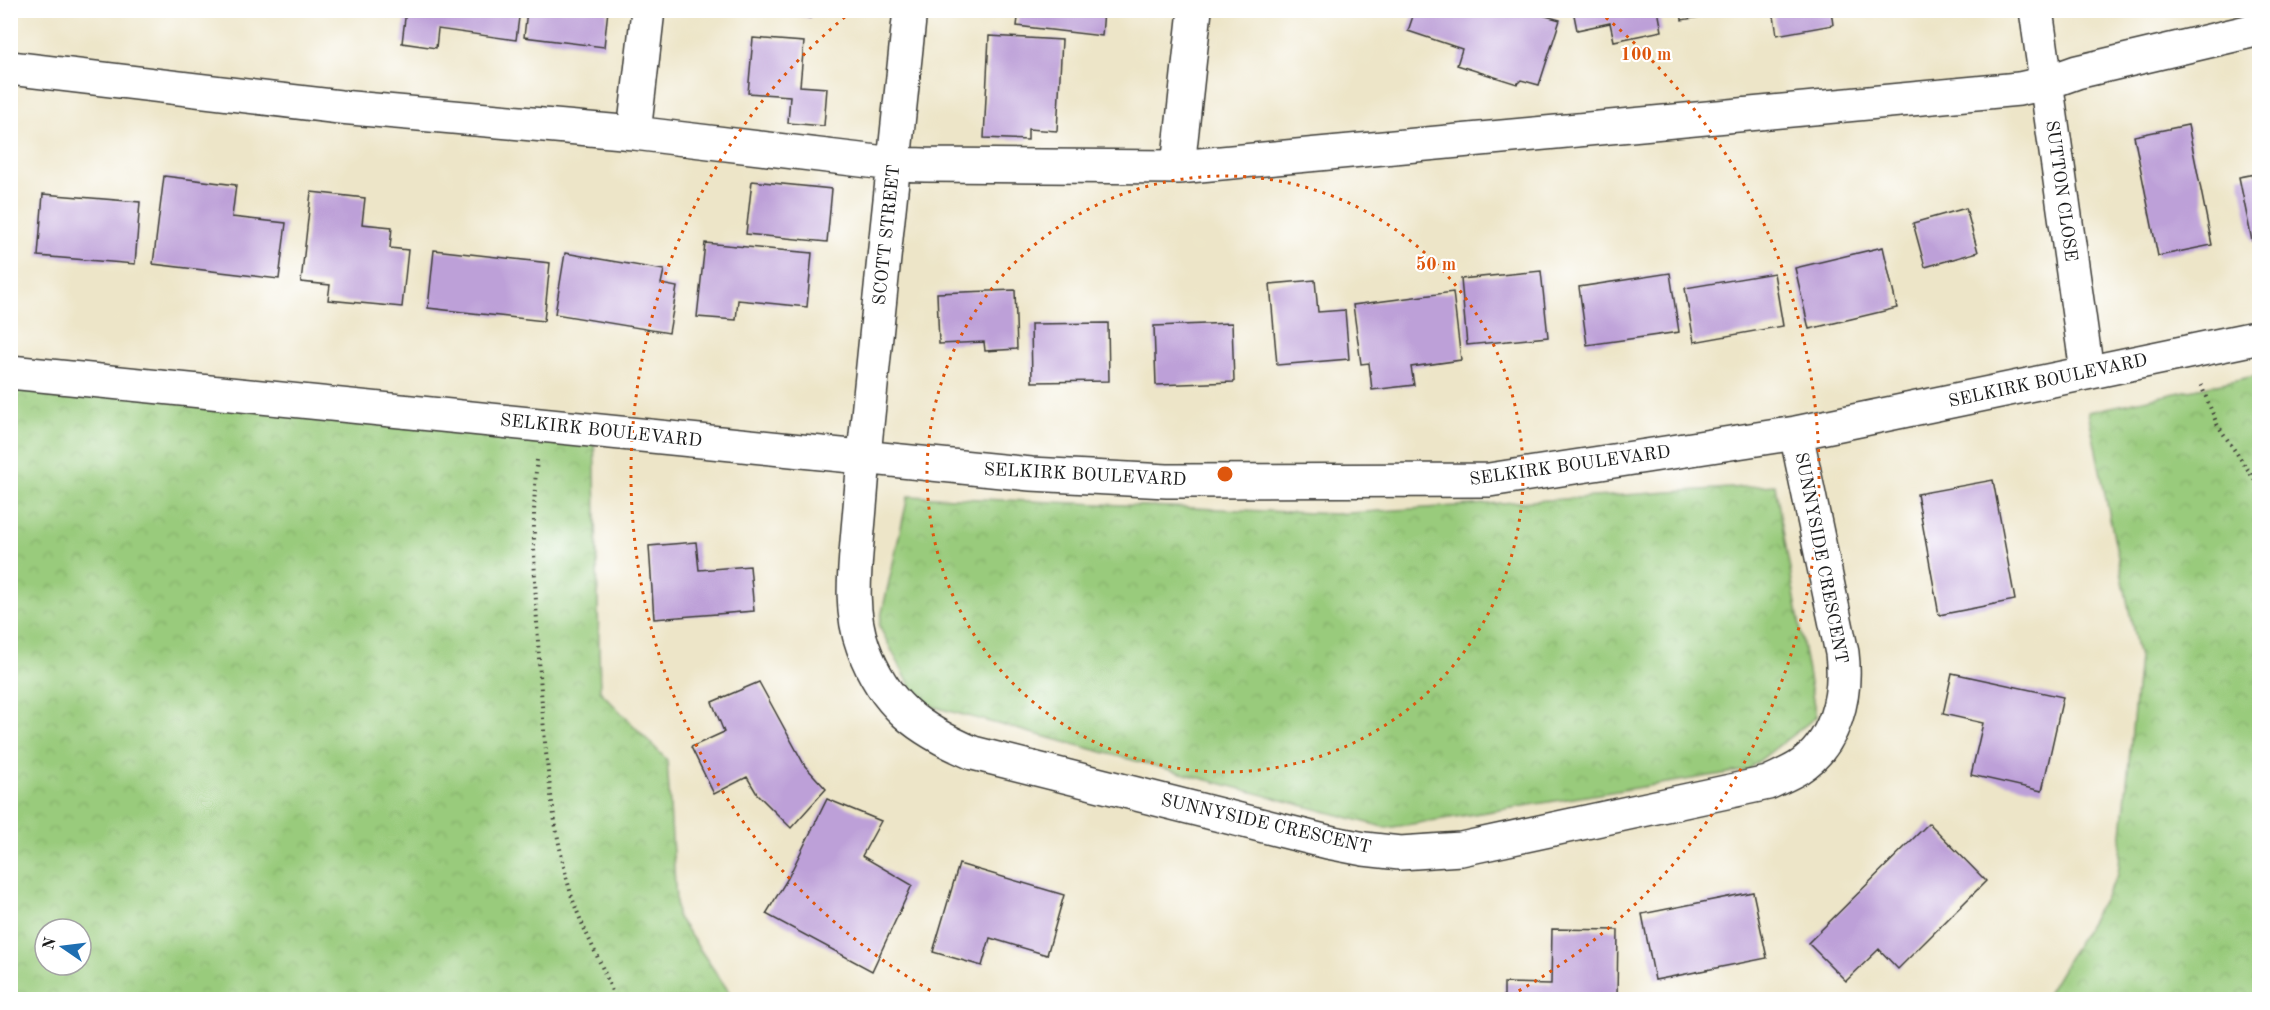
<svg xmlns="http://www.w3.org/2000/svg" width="2270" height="1010" viewBox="0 0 2270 1010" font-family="'Old Standard TT',serif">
  <defs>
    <pattern id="park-crowns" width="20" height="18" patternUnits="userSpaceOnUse" patternTransform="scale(1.5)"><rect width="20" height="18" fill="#99cb7b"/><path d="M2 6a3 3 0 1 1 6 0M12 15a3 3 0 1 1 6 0" fill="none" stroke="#83ae6a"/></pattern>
  </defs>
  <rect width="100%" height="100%" fill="#fff"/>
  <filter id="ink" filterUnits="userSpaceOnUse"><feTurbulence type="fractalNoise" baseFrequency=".0167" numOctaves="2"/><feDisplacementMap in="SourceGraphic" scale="12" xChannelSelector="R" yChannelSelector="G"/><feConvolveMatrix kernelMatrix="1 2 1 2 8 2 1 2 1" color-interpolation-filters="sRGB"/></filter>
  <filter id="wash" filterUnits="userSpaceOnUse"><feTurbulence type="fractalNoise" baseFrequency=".008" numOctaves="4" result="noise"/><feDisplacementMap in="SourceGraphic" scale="24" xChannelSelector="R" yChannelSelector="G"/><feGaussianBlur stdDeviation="1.35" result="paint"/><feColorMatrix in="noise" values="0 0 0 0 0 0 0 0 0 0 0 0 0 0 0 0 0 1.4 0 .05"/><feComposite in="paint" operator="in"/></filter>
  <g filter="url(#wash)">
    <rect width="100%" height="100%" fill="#ede5c8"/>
    <!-- park -->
    <path fill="url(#park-crowns)" stroke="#5a744c" stroke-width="1.5" fill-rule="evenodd" d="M10 372 594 430 600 691 667 760 677 916 734 999H11ZM45 929H81V965H45Z
      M2259 375V999H2044L2118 875 2139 658 2088 412Z
      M1775 485 1816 717 1747 770 1387 828 919 703 879 626 908 496 1335 514Z"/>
    <g id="blocks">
      <!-- building -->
      <path fill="#bda0d8" d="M406 10H520L516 40 438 29 436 48 402 43Z
        M527 10H608L604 47 524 37Z
        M764 10H811L810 18Z
        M1019 10H1104L1102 36 1017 26Z
        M1415 10H1536L1535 13 1560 20 1539 85 1521 80 1517 84 1457 65 1462 49 1408 31Z
        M1573 10H1658L1662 31 1614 41 1610 23 1577 30Z
        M1681 10H1730V12L1682 20Z
        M1773 10H1831L1833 25 1777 35Z
        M2150 10H2173V11L2150 17Z
        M989 36 1062 40 1057 131 1028 129V140L984 138Z
        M753 38 804 42 800 86 827 88 824 126 788 123 790 96 748 93Z
        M2188 125 2212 245 2158 256 2134 136Z
        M2260 173V240L2252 241 2239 177Z
        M164 176 236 185 232 217 286 223 279 279 153 264Z
        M752 181 832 189 827 242 746 234Z
        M311 192 365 198 362 224 392 227 390 248 408 250 402 307 328 300 330 285 301 282Z
        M43 194 140 202 135 264 38 256Z
        M1966 208 1978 252 1925 267 1913 223Z
        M705 243 812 253 807 307 738 300 736 320 697 317Z
        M1883 247 1897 308 1809 329 1795 268Z
        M434 250 550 263 544 321 428 308Z
        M565 253 664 270 661 284 677 287 669 333 555 314Z
        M1541 271 1548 337 1467 345 1461 279Z
        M1670 273 1679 332 1587 345 1579 287Z
        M1774 273 1783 326 1694 342 1685 288Z
        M1315 280 1318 312 1345 310 1349 359 1277 365 1270 284Z
        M1015 290 1017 349 985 351 984 342 939 344 937 293Z
        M1453 292 1461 360 1411 367 1414 385 1372 390 1369 363 1361 364 1353 305Z
        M1108 323 1109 381 1032 382 1031 324Z
        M1232 323 1234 382 1156 385 1154 326Z
        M1993 480 2015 600 1939 615 1917 494Z
        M696 542 699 570 750 566 754 611 654 619 649 546Z
        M1952 673 2063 697 2042 791 1971 775 1983 723 1943 714Z
        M759 682 805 766 826 789 791 828 757 794 747 777 714 794 691 747 724 732 712 702Z
        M827 799 881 821 862 856 912 885 872 971 766 914 788 878Z
        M1929 823 1986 881 1898 969 1879 949 1846 981 1808 943Z
        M959 864 1064 895 1047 955 990 938 982 966 933 952Z
        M1753 892 1767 958 1655 980 1642 914Z
        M1552 929 1618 930 1617 1000H1504V983L1551 984Z"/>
    </g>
  </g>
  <g filter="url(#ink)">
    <use href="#blocks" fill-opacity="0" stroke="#3b3a36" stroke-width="1.5"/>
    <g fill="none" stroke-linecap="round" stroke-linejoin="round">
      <defs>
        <path id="minor" d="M910 10C895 152 880 293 866 435 863 467 861 498 858 530 855 568 849 610 863 647 884 705 919 730 973 753L1328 842 1364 849 1400 853 1461 849 1768 783C1778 778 1788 774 1798 768 1836 744 1847 695 1842 653L1796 433
          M2036 10 2087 372
          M10 68 340 107 634 133 894 164 925 165 1178 167 2019 89 2046 83 2077 72 2260 29
          M634 133 648 10
          M1178 167 1195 10
          M10 372 1031 474 1167 481 1489 480 1796 433 2260 337"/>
      </defs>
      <!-- minor casing -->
      <use href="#minor" stroke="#3b3a36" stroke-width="36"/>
      <!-- path -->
      <path stroke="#3b3a36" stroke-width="4" stroke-dasharray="1.5 4.5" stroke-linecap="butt" d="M2201 385 2217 424 2260 488
        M537 460C531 521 535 581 538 642 543 726 548 813 571 894 582 930 603 963 615 1000"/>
      <!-- minor -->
      <use href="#minor" stroke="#fff" stroke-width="33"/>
    </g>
  </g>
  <!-- distance rings -->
  <g fill="none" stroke="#de560d" stroke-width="3" stroke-dasharray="3 6">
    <circle cx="1225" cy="474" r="298"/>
    <path d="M946 999A595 595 0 0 1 851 12M1599 12A595 595 0 0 1 1504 999"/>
  </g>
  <g text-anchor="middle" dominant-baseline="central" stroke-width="4.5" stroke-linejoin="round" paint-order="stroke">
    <!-- street labels -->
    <g font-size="18" fill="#1c1c1c" stroke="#fff">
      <text transform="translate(2061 191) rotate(82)">SUTTON CLOSE</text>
      <text transform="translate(887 235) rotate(-84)">SCOTT STREET</text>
      <text transform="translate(2048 381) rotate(-12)">SELKIRK BOULEVARD</text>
      <text transform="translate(601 431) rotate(6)">SELKIRK BOULEVARD</text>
      <text transform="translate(1570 466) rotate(-8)">SELKIRK BOULEVARD</text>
      <text transform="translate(1085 475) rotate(3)">SELKIRK BOULEVARD</text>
      <text transform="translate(1821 558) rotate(79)">SUNNYSIDE CRESCENT</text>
      <text transform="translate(1266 824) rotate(13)">SUNNYSIDE CRESCENT</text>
    </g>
  </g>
  <circle cx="1225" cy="474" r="9" fill="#de560d" stroke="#fff" stroke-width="3"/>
  <g font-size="18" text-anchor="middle" font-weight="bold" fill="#de560d" stroke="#fff" stroke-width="4.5" stroke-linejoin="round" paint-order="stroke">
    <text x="1646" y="60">100 m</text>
    <text x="1436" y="270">50 m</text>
  </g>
  <!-- margin -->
  <rect width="2270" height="1010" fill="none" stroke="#fff" stroke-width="36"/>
  <!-- north arrow -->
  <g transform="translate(63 947) rotate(284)"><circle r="28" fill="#ffffff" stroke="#a4a4a4" stroke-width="1.5"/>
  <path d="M0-4.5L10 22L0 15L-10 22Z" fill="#1f6fb2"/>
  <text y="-9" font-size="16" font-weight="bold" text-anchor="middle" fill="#1c1c1c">N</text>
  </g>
</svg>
